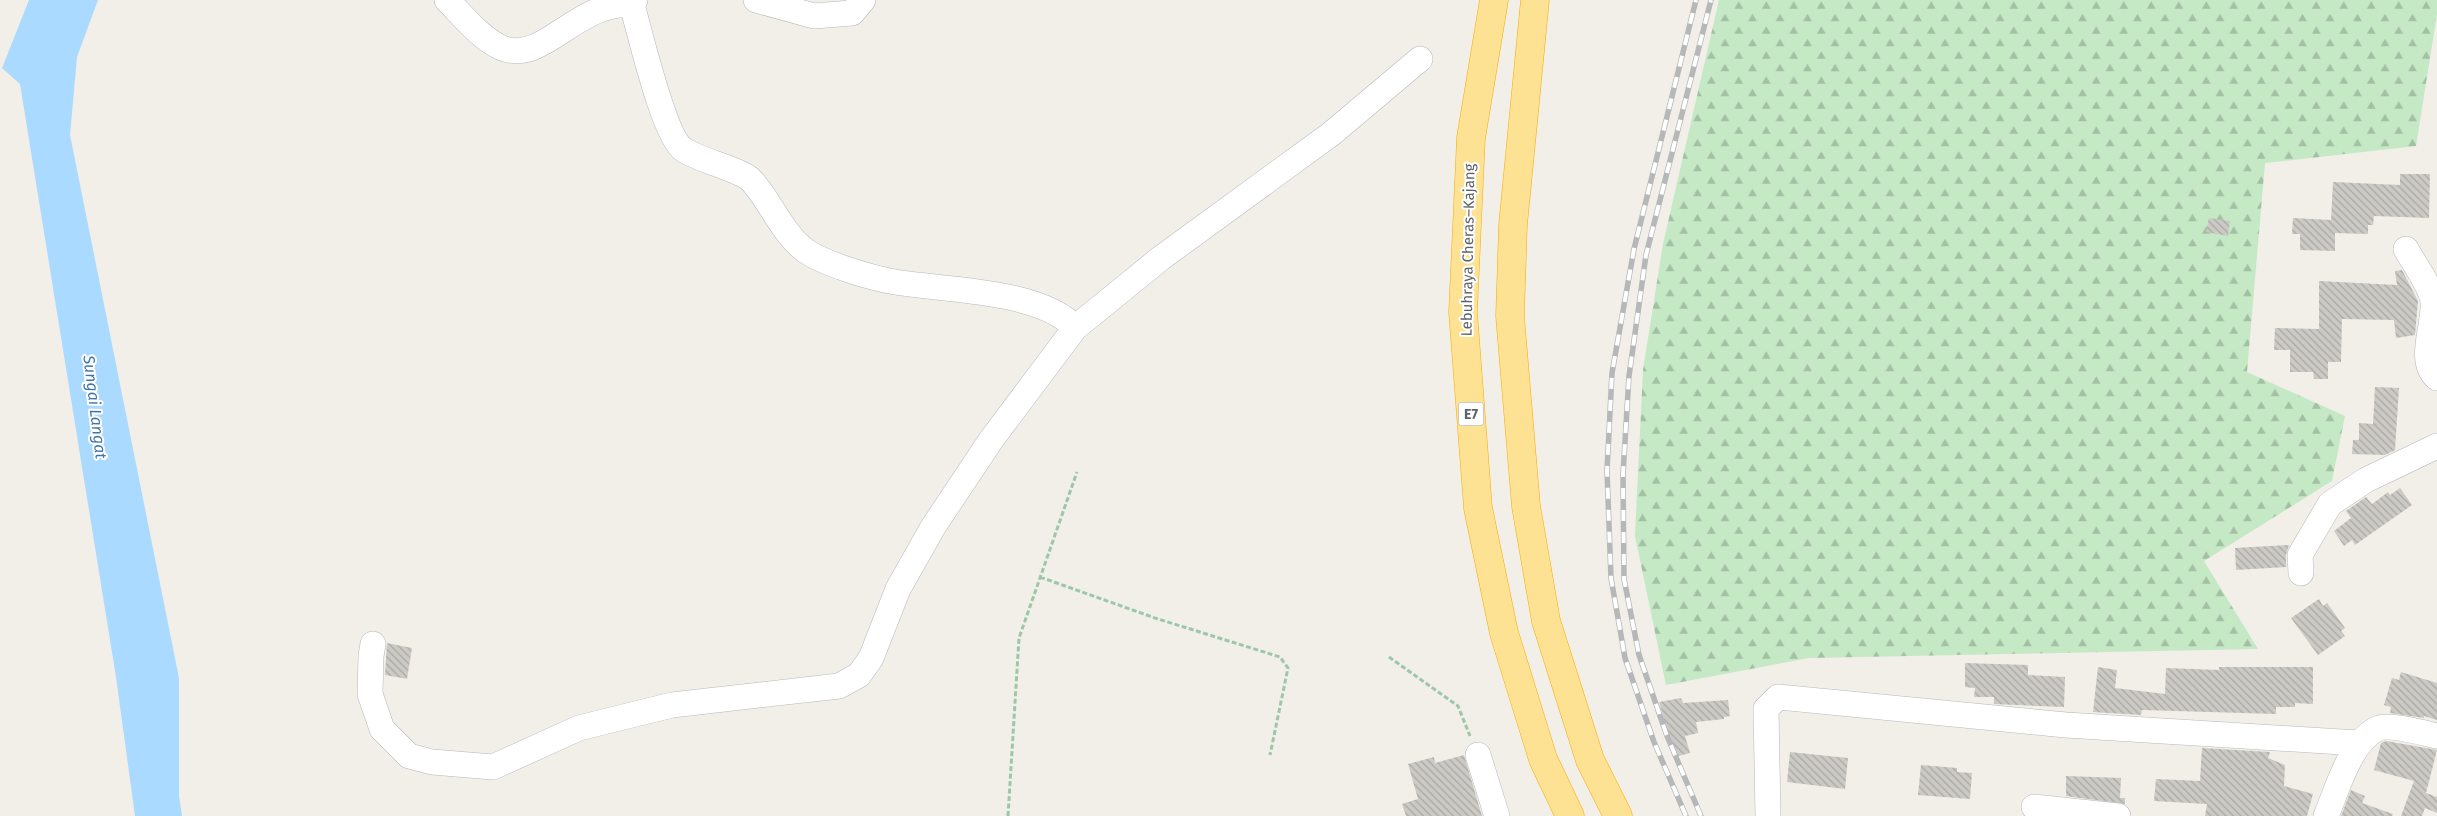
<svg xmlns="http://www.w3.org/2000/svg" width="2437" height="816" viewBox="0 0 2437 816" font-family="'Fira Sans',sans-serif">
  <defs>
    <pattern id="forest-firs" width="22" height="20" patternUnits="userSpaceOnUse" patternTransform="scale(1.25)"><rect width="22" height="20" fill="#c5e8c5"/><path d="M5 1l3.5 6h-7zM16 11l3.5 6h-7z" fill="#a3c0a4"/></pattern>
    <pattern id="building-back-hatch" width="6" height="6" patternUnits="userSpaceOnUse" patternTransform="scale(1.25)"><rect width="6" height="6" fill="#cccac5"/><path d="M-1 5l2 2M0 0l6 6M5-1l2 2" fill="none" stroke="#a9a8a4"/></pattern>
  </defs>
  <rect width="100%" height="100%" fill="#f1efe8"/>
  <!-- forest -->
  <path fill="url(#forest-firs)" d="M1719 0H2437V14L2416 146 2265 163 2247 372 2345 416 2332 481 2204 561 2258 649 1809 658 1666 685 1635 536 1643 370 1663 244Z"/>
  <!-- water -->
  <path fill="#aadaff" d="M29 0H98L77 57 70 135 179 678V796L182 816H135L116 677 20 84 2 68Z"/>
  <!-- building -->
  <path fill="url(#building-back-hatch)" d="M2400 174H2430L2429 218 2374 216 2373 225H2368V234L2335 233V251L2300 250V234H2292L2293 218 2331 220 2333 182 2400 185Z
    M2209 218 2230 221 2228 236 2206 232Z
    M2402 270 2418 301 2415 335 2396 338 2394 320 2342 319 2341 362H2328V379H2314L2313 372H2290V350H2274L2275 328 2319 329V281L2397 285 2395 271Z
    M2375 387 2399 388 2395 450 2385 455 2352 454 2353 440H2359V423L2373 424Z
    M2400 488 2412 505 2355 545 2352 540 2344 546 2334 531 2351 518 2346 511 2366 497 2372 504 2388 492 2390 495Z
    M2289 545 2286 555V567L2236 570 2235 548Z
    M2319 599 2323 606 2327 603 2345 628 2341 631 2345 636 2318 655 2291 618Z
    M387 643 412 648 407 679 385 675Z
    M1965 663 2028 665V675L2065 677 2064 707 1994 704V697H1974L1975 688 1965 687Z
    M2098 667 2117 670 2115 688 2165 694 2166 668 2219 670V667H2313V704L2295 703V707H2276V714L2142 710 2141 715 2093 712Z
    M2401 672 2437 683V720L2424 716V718L2390 713 2391 707 2384 705 2392 678 2399 680Z
    M1681 698 1683 703 1728 700 1730 716 1724 717V719L1696 722 1698 733 1685 736 1690 753 1675 757 1659 702Z
    M2386 741 2437 750 2426 793 2437 797V813L2425 808 2422 816H2401L2414 781 2374 770 2381 743Z
    M2202 748 2270 752 2268 758 2285 765 2284 786 2313 794 2307 816H2205L2207 804 2154 801 2156 779 2200 781Z
    M1790 752 1848 758 1845 789 1787 782Z
    M1464 755 1482 816H1406L1402 804 1418 799 1408 764 1434 757 1435 763Z
    M1921 765 1957 768V772L1972 773 1970 799 1918 795Z
    M2066 776 2121 778 2120 798H2125V804L2066 796Z
    M2351 790 2365 796 2362 803 2393 814 2392 816H2341Z"/>
  <g fill="none" stroke-linecap="round" stroke-linejoin="round">
    <defs>
      <path id="minor" d="M447 0C463 16 481 39 502 48 544 65 577 0 632 5
        M635 0 632 5C640 32 664 138 684 150 699 160 738 169 750 179 769 198 782 234 806 251 825 264 871 278 895 282 942 290 1043 290 1075 328L1161 258 1331 134 1420 59
        M756 0 814 16 852 13 863 0
        M2406 249C2413 262 2432 288 2433 302 2435 325 2417 361 2437 378
        M2301 573 2300 555 2330 504 2366 480 2437 446
        M373 644 371 656 370 694 382 729 409 756 432 762 493 767 579 728 672 705 839 686 859 675 871 658 898 589 933 527 991 440 1075 328
        M1478 755 1497 816
        M2034 807 2118 816
        M1768 816 1766 709 1778 697 2066 725 2358 743
        M2326 816C2337 790 2351 739 2379 728 2391 724 2424 733 2437 736"/>
      <path id="highway" d="M1494 0 1471 138 1463 312 1478 508 1504 633 1543 759 1570 816
        M1535 0 1513 225 1510 316 1526 506 1546 621 1590 760 1618 816"/>
    </defs>
    <!-- minor casing -->
    <use href="#minor" stroke="#b5b8bc" stroke-width="26"/>
    <!-- highway casing -->
    <use href="#highway" stroke="#f9ab00" stroke-width="29"/>
    <!-- path -->
    <path stroke="#9cc7a9" stroke-width="3" stroke-dasharray="5 2.5" stroke-linecap="butt" d="M1040 577 1155 618 1280 657 1288 668 1270 755
      M1389 657 1458 706 1470 736
      M1008 816 1019 638 1077 472"/>
    <!-- minor -->
    <use href="#minor" stroke="#fff" stroke-width="25"/>
    <!-- highway -->
    <use href="#highway" stroke="#fde293" stroke-width="28"/>
    <defs>
      <path id="rail" d="M1686 816 1654 742 1625 658 1611 578 1607 471 1612 373 1634 249 1696 0
        M1701 816 1667 736 1639 655 1624 579 1623 474 1629 376 1646 255 1711 0"/>
    </defs>
    <!-- rail casing -->
    <use href="#rail" stroke="#b6b7b8" stroke-width="5.5"/>
    <!-- rail -->
    <use href="#rail" stroke="#fff" stroke-width="4" stroke-dasharray="11" stroke-linecap="butt"/>
  </g>
  <g text-anchor="middle" dominant-baseline="central" stroke-width="4" stroke-linejoin="round" paint-order="stroke">
    <!-- shield labels -->
    <rect fill="#fff" stroke="#8f9295" stroke-width="1" x="1458.5" y="402.5" width="25" height="23" rx="4"/>
    <g font-size="14" font-weight="bold" fill="#5f6368">
      <text x="1471" y="414">E7</text>
    </g>
    <!-- street labels -->
    <g font-size="15" fill="#5f6368" stroke="#fff">
      <text transform="translate(1468 250) rotate(-89)">Lebuhraya Cheras–Kajang</text>
    </g>
    <!-- water labels -->
    <g font-size="16" font-style="italic" fill="#4174aa" stroke="#fff">
      <text transform="translate(95 407) rotate(83)">Sungai Langat</text>
    </g>
  </g>
</svg>
